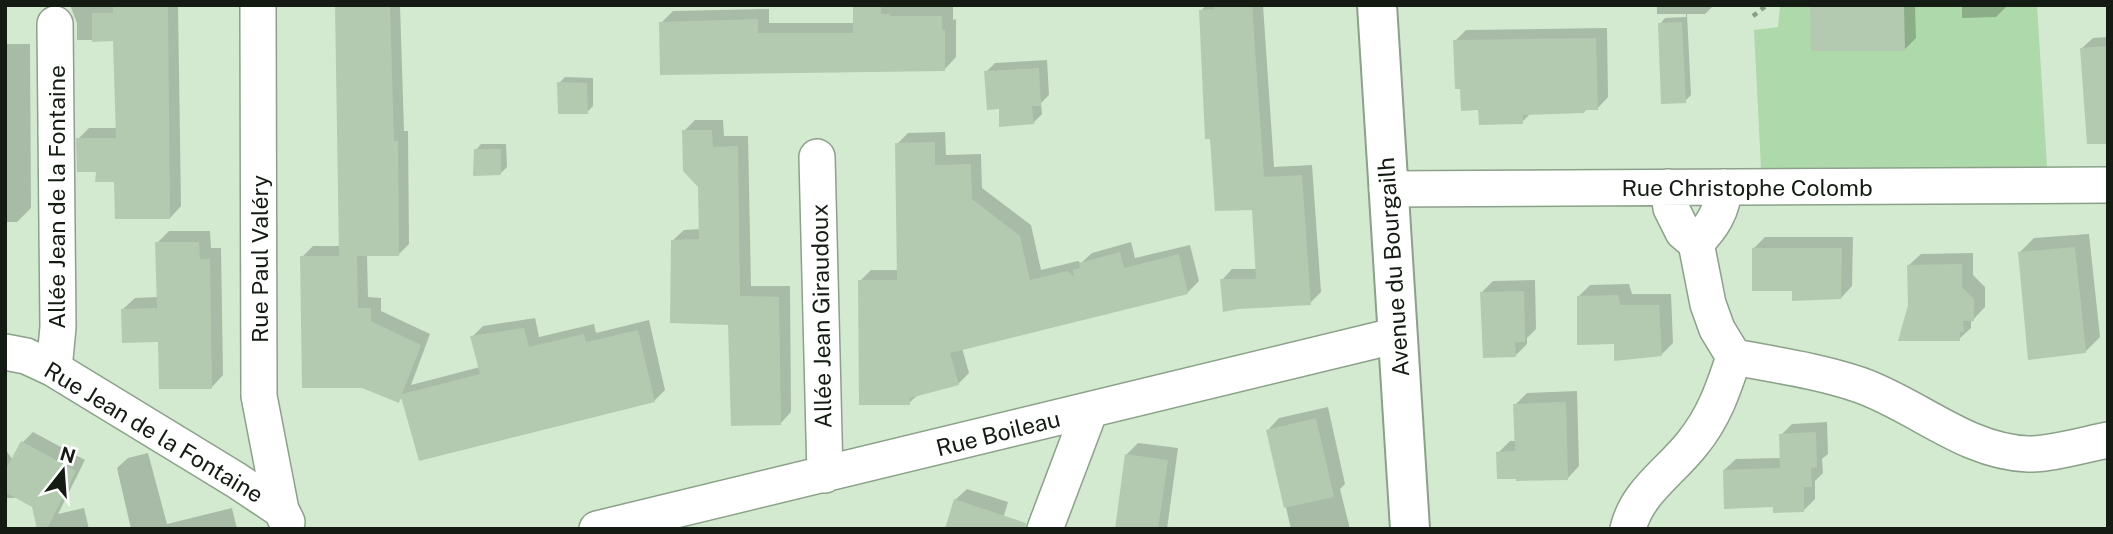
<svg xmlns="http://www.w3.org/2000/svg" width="2113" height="534" viewBox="0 0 2113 534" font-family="'Public Sans',sans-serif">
  <rect width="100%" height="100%" fill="#d3ead0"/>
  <!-- green -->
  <path fill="#aed9ab" d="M1782 5H2037L2047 167 1761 168 1754 30 1778 27 1780 7Z"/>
  <!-- shadow -->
  <path fill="#0003" d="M70 5H178L181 206 170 218 97 170 78 139 89 128H117L114 40H77V23Z
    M337 5H400L404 131H408L409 244 398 255H367L368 297 381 298V311L430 334 411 385 480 367 472 337 483 326 535 318 539 337 594 324 596 333 649 320 665 390 654 401 403 397 398 401 302 257 313 246H340Z
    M855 5H953V20L956 19V57L945 69 661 23 673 11 769 9V23H854Z
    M1206 5H1263L1274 167 1312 165 1321 292 1310 303 1222 280 1232 269H1257L1253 208 1201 11Z
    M1657 5H1714L1705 14H1687L1691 95 1685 101 1660 24 1665 18 1686 17V14H1657Z
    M1814 5H1915L1916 38 1904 50 1812 7Z
    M1962 5H2008L1996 17 1962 18Z
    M1607 28 1608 97 1597 109H1587L1584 112 1531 113 1522 122 1479 109 1461 87 1455 41 1466 30Z
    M2108 37V101L2082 48 2093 38Z
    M5 44H30L31 208 17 222H5Z
    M1047 60 1049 95 1041 103 1042 114 1033 123 1000 107 986 72 995 63Z
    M565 77 593 78V106L587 112 559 83Z
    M695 120H723L724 136H748L751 286H790L791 412 780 424 730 323 672 241 684 230 701 229 700 186 684 131Z
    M945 132 946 155 981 154 982 188 1031 225 1041 270 1078 261 1081 263 1092 253 1131 242 1135 258 1190 245 1199 281 1188 292 962 348 969 373 958 384 920 393 909 403 860 281 871 270H898L897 144 908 133Z
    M481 144H506L507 167 501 173 476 150Z
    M169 231H210L211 248H221L223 375 212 387 123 309 135 298 158 297 157 243Z
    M2089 234 2100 337 2085 352 2019 253 2034 238Z
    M1765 237H1853L1852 286 1841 298 1794 290 1753 249Z
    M1973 253V275L1985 287V307L1971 322V328L1959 339 1910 305 1909 265 1921 254Z
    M1535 280 1536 329 1527 338V344L1515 356 1481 293 1493 281Z
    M1629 284 1632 294H1671L1673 343 1661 355 1616 342 1578 297 1590 285Z
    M1577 391 1579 466 1568 478 1498 453 1510 441H1516L1515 405 1527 393Z
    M1328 407 1345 484 1340 489 1350 529H1291L1268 430 1279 418Z
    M1827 422 1828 454 1822 459 1823 473 1815 481V499L1804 510 1774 506 1724 470 1736 459 1781 458V435L1792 424Z
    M33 432 85 460 58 514 84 508 89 529H39L31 498H5V449L13 460 23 442Z
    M1138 443 1178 448 1167 529H1117L1126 455Z
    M148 453 167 524 232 508 237 529H131L117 468 128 458Z
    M967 489 1008 502 1000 529 955 500Z"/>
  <!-- building -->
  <path fill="#b3cab1" d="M113 5H168L170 219H115L114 182H95L96 172H77L76 138H116L113 41 92 42V13H113Z
    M335 5H390L394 141H398L399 256H357L358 308H371V321L421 345 402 394 480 374 470 336 524 328 529 347 584 334 586 342 638 330 655 402 419 461 401 397 399 403 362 388H302L300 256H339Z
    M853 5H881V14H890V16H942V30H945V71L660 75 659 22 758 19V33H853Z
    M1214 5H1252L1264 177 1302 175 1311 305 1238 309 1223 312 1220 279H1256L1252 210 1215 211 1210 139H1205L1199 10 1214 9Z
    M1810 6H1904L1905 51H1811Z
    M1682 22 1686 103 1661 104 1658 23Z
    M1596 38 1598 110H1585L1584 113 1523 115V124L1479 125 1478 110 1461 111 1460 89H1455L1453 40Z
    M2108 46V144H2087L2080 48Z
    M1039 68 1041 106H1032L1034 124 999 127V109L987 110 984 71Z
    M557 82 587 83 588 114H558Z
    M682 130H712L713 147 738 146 740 296 779 297 781 425 731 426 728 325 670 323 671 240 699 239 698 187 683 171Z
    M935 142V165L971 164 972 199 1020 236 1030 280 1067 271 1074 277 1073 270 1080 268 1079 263 1120 252 1124 268 1179 254 1188 294 950 353 959 385 910 398V405H859L858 280H897L895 143Z
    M474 149H501V175L473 176Z
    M155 242H199L200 259H210L212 389H159L158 342 122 343 121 309 157 308Z
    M2075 247 2086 353 2028 360 2018 252Z
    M1752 248H1842L1841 299 1792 301V291H1752Z
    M1962 264V287L1974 299V321H1963L1964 332H1960V341H1898L1908 305 1907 265Z
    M1524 291 1525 342H1515L1516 357 1483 358 1480 292Z
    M1618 295 1621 305H1659L1662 356 1614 361V344L1577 345V296Z
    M1566 402 1568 480 1516 481V479H1497L1496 452 1515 451 1513 404Z
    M1316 418 1334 497 1284 508 1266 430Z
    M1816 432 1817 467 1811 468 1812 487H1804V512L1773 513V507L1724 509 1723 470 1780 468 1779 434Z
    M21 441 76 471 47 529H37L32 507 5 492V471Z
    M1125 454 1168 460 1158 529H1115Z
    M954 499 1026 523 1025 529H945Z"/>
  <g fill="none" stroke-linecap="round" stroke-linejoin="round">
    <defs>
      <path id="minor" d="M258 5 259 396 281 510
        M817 157 825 475
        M1668 187 1671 208 1683 232 1696 243 1708 304 1717 329 1734 357C1776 365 1819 371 1860 385 1917 405 1966 452 2028 454 2048 455 2087 444 2108 440
        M1387 189 2108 185
        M1696 243C1712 227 1723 210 1724 187
        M5 352 26 356 54 369 236 480 281 510 287 522
        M54 369 58 327 55 24
        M597 529 1398 335
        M1045 529 1090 410
        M1628 529C1637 492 1669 473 1692 444 1714 417 1723 390 1734 357"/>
      <path id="secondary" d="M1377 5 1410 529"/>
    </defs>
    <!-- minor casing -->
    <use href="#minor" stroke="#8ba189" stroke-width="38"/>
    <!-- secondary casing -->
    <use href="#secondary" stroke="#8ba189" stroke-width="42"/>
    <!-- path -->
    <path stroke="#8b9c89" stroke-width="4.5" stroke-dasharray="5 5" stroke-linecap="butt" d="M1753 16 1767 5"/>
    <!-- minor -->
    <use href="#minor" stroke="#fff" stroke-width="35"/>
    <!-- secondary -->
    <use href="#secondary" stroke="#fff" stroke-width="38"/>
  </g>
  <g text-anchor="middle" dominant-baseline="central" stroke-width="6" stroke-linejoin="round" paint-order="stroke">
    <!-- street labels -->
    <g font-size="23" fill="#131b12" stroke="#fff">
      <text x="1747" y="187">Rue Christophe Colomb</text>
      <text transform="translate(56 197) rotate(-90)">Allée Jean de la Fontaine</text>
      <text transform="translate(259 259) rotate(-90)">Rue Paul Valéry</text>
      <text transform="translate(1393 267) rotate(-94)">Avenue du Bourgailh</text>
      <text transform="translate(821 316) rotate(-91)">Allée Jean Giraudoux</text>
      <text transform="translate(154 432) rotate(31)">Rue Jean de la Fontaine</text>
      <text transform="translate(998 433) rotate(-14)">Rue Boileau</text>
    </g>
  </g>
  <!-- border -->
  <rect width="2113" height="534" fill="none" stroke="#131b12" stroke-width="14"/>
  <!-- north arrow -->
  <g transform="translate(63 471) rotate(17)" stroke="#ffffff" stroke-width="5" paint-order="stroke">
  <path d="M0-5L12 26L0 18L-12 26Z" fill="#131b12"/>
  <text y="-10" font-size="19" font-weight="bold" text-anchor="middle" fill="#131b12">N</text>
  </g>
</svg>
